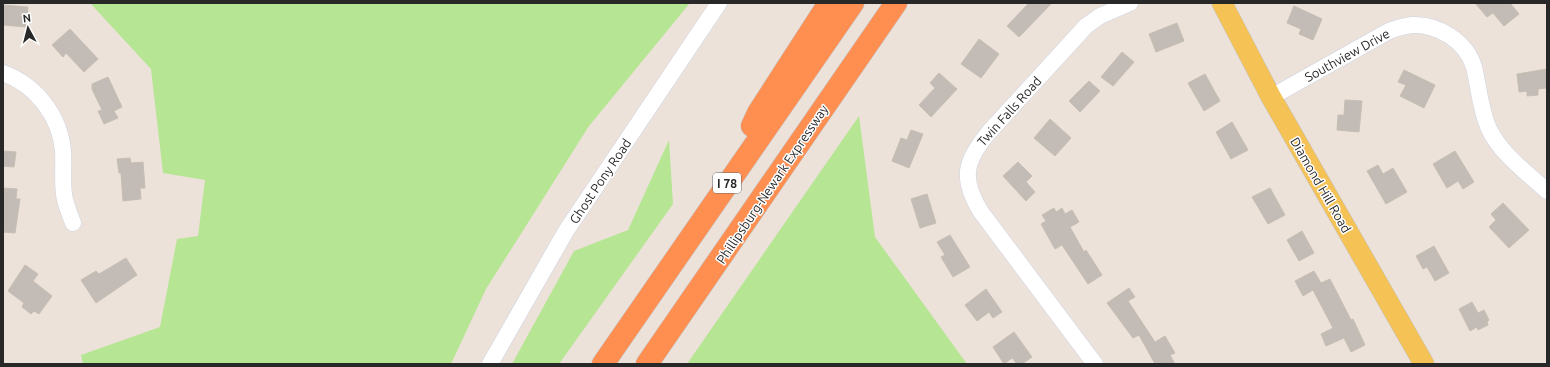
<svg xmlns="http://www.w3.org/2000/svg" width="1550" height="367" viewBox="0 0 1550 367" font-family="Ubuntu,sans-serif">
  <rect width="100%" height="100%" fill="#ece2d9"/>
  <!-- green -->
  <path fill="#b6e593" d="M90 3H690L589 126 486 289 451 364H83L81 355 160 327 177 239 198 236 205 180 163 173 151 69Z
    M859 116 875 237 967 364H687Z
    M669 140 673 204 559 364H512L574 251 628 230Z"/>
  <!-- building -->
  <path fill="#c3bcb6" stroke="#c7beb3" d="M1029 3H1052L1019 37 1007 26Z
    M1475 3H1510L1519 14 1504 26 1493 13 1487 17Z
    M3 5 28 7 26 27 3 25Z
    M1294 6 1322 19 1313 40 1299 34 1301 29 1287 23Z
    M1177 23 1184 41 1156 52 1149 34Z
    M70 29 98 59 84 72 66 53 63 57 52 45Z
    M979 39 999 54 981 78 961 64Z
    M1122 52 1134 62 1113 86 1101 77Z
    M1547 69V88L1538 89V95L1527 96V91L1519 92 1517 74Z
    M1404 70 1435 85 1424 108 1400 96 1406 85 1398 82Z
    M939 73 957 89 931 117 919 105 935 88 930 83Z
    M1205 74 1220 101 1204 111 1188 83Z
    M108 77 122 107 114 111 118 118 104 124 98 111 102 110 92 89V84Z
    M1089 81 1100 91 1080 112 1069 101Z
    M1345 100 1362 101 1359 132 1337 130 1338 115H1344Z
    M1050 119 1071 138 1055 156 1034 138Z
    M1232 122 1248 150 1231 159 1216 132Z
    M911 130 923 134 909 168 892 161 901 138 907 140Z
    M3 151 16 152 14 167 3 166Z
    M1455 151 1474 182 1463 189 1458 181 1447 188 1433 164Z
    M130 158 131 163 143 162 145 188H140L141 199 123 201 121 173H119L117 159Z
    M1018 162 1032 176 1026 182 1035 192 1026 201 1003 176Z
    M1378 165 1383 174 1393 168 1407 192 1386 204 1367 171Z
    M3 188 17 189 16 199H20L15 233 3 232Z
    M1270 188 1285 215 1268 224 1252 197Z
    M927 194 936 223 920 228 911 199Z
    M1503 203 1529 230 1509 248 1489 227 1496 220 1491 214Z
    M1054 208 1056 212 1062 208 1065 214 1072 210 1079 222 1070 227 1084 252 1086 250 1102 275 1088 284 1062 245 1055 249 1041 224 1046 221 1042 215Z
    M1302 231 1314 253 1299 261 1287 240Z
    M950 235 970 267 953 277 941 257 945 255 937 242Z
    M1434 246 1449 273 1435 281 1427 267 1423 269 1416 256Z
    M126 258 137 275 96 303 81 280 96 271 99 274Z
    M25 265 38 274 33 281 52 296 39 314 34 311 31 314 22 307 24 303 8 291Z
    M1314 271 1321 283 1330 279 1351 320 1353 319 1365 345 1351 352 1344 338 1326 346 1321 334 1333 328 1313 290 1303 296 1295 281Z
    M1129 288 1135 297 1128 301 1155 342 1165 336 1175 353 1170 355 1175 364H1155L1139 335 1133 338 1107 303Z
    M986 289 1002 312 993 318 989 312 977 321 965 305Z
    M1472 302 1478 313 1484 310 1489 320 1487 322 1488 325 1478 330 1477 327 1470 331 1459 309Z
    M1014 332 1032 357 1022 364H1017L1012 358 1004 364 993 347Z"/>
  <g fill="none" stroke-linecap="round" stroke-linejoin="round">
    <defs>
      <path id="minor" d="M3 73C36 85 60 116 63 151 64 165 62 180 64 194 65 204 70 214 73 223
        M1271 97 1389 31C1397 28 1404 26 1412 25 1438 24 1466 41 1474 67 1479 88 1480 109 1489 129 1501 154 1527 173 1547 191
        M490 364 566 231 719 3
        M1095 364 981 212C960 178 965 161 989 132L1086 26 1100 16 1130 3"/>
      <path id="major" d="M1222 3 1271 97 1424 364"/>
      <path id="highway" d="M752 126 758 113 829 3
        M603 364 853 3
        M647 364 896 3"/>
    </defs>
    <!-- minor casing -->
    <use href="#minor" stroke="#cfd4e2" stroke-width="17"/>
    <!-- major casing -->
    <use href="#major" stroke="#c3c3c3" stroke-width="21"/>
    <!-- highway casing -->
    <use href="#highway" stroke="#c3c3c3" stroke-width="23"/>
    <!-- minor -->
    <use href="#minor" stroke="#fff" stroke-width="16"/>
    <!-- major -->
    <use href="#major" stroke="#f5c255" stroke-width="20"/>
    <!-- highway -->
    <use href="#highway" stroke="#ff8e51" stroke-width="22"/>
  </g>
  <g text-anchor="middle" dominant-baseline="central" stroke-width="3" stroke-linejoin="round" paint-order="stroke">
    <!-- shield labels -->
    <rect fill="#fff" stroke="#686868" stroke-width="1" x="713" y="173" width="28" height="20" rx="3"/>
    <g font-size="12" font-weight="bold" fill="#282828">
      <text x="727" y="183">I 78</text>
    </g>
    <!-- street labels -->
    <g font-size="13" fill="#282828" stroke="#fff">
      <text transform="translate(1347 55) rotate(-29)">Southview Drive</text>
      <text transform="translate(1009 111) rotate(-48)">Twin Falls Road</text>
      <text transform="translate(600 181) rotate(-56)">Ghost Pony Road</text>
      <text transform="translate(772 184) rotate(-56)">Phillipsburg-Newark Expressway</text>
      <text transform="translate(1321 185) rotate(60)">Diamond Hill Road</text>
    </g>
  </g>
  <!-- border -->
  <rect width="1550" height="367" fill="none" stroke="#282828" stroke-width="8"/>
  <!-- north arrow -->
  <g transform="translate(28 28) rotate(353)" stroke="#ffffff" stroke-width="3" paint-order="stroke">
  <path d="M0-3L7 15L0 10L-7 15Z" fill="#282828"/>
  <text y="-6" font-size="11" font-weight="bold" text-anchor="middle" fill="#282828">N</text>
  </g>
</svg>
